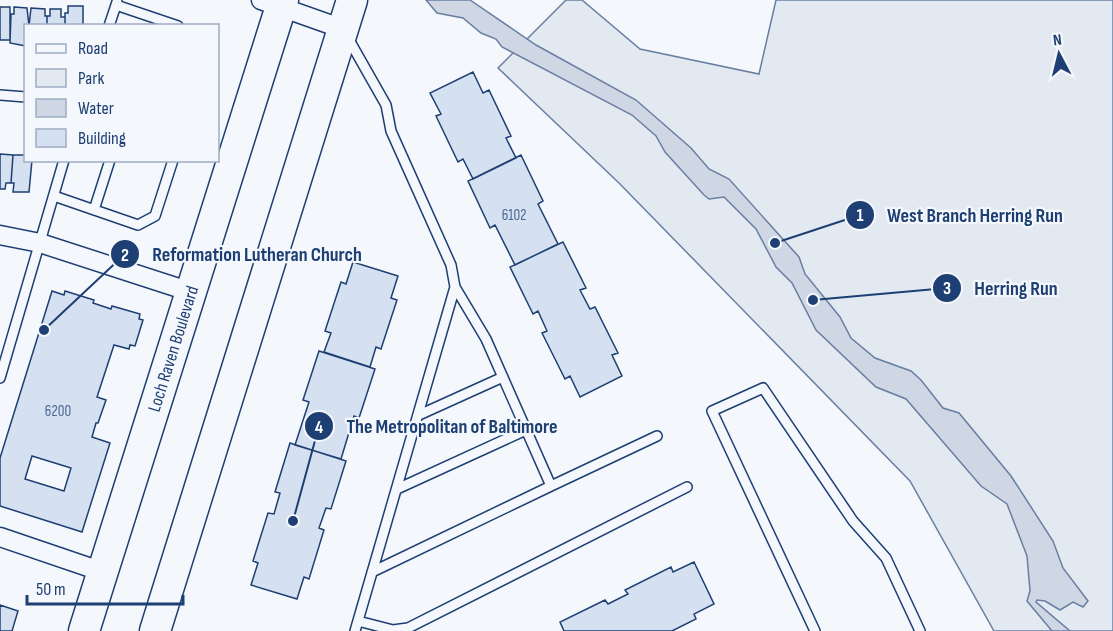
<svg xmlns="http://www.w3.org/2000/svg" width="1113" height="631" viewBox="0 0 1113 631" font-family="'Sofia Sans Condensed',sans-serif">
  <rect width="100%" height="100%" fill="#f4f7fb"/>
  <!-- green -->
  <path fill="#e3e9f0" stroke="#687fa3" stroke-width="1.5" d="M566 0H582L640 49 759 74 776 0H1113V631H994L910 481 619 183 498 68Z"/>
  <!-- water -->
  <path fill="#cfd7e4" stroke="#687fa3" stroke-width="1.5" d="M426 0H470L536 45 636 100 691 148 709 169 729 179 799 257 805 274 840 317 851 338 875 358 911 371 921 380 943 408 959 413 1011 476 1053 541 1063 568 1088 601 1083 607 1073 602 1060 610 1045 601 1037 600 1036 602 1070 631H1052L1027 601 1030 591 1027 556 1007 504 981 486 906 399 876 387 816 330 792 283 776 267 756 229 724 197 709 199 704 195 665 152 656 136 632 115 502 47 496 39 481 33 463 18 437 13Z"/>
  <!-- building -->
  <path fill="#d5e0f0" stroke="#1d3f73" stroke-width="1.5" fill-rule="evenodd" d="M68 6H83V26H65V13H68Z
    M0 7H10V40H0Z
    M14 7 27 8 29 26H26V46L10 43 11 14H14Z
    M31 8 45 9V16H47V26H29Z
    M50 9H61V17H65V26H47V16H50Z
    M473 72 483 93 489 90 511 136 506 138 516 158 473 179 463 159 458 162 436 116 441 114 430 93Z
    M0 154 13 155 11 183H6L5 189H0Z
    M13 155H26V160H32L29 192H13L14 183H11Z
    M521 155 543 201 538 204 558 244 515 265 495 225 490 228 468 181Z
    M563 242 586 288 580 290 590 309 595 307 618 353 612 355 622 376 580 397 570 376 565 379 542 333 547 331 538 311 533 314 510 267Z
    M353 262 398 276 391 298 397 300 381 349 376 347 370 367 324 352 331 333 325 331 341 282 346 284Z
    M52 291 64 295 65 291 94 300 93 303 111 309 112 306 140 314 139 319 143 320 135 346 130 345 129 349 114 345 97 397 106 400 98 423H96L92 437 110 443 82 532 0 506V458ZM32 456 71 468 64 491 25 479Z
    M319 351 375 369 359 418 354 416 341 459 295 445 309 402 303 400Z
    M290 443 346 461 331 509 326 508 319 528 324 530 309 579 304 577 297 599 251 585 258 563 253 561 268 513 274 514 280 493 275 492Z
    M694 562 714 604 694 614 696 619 672 631H564L560 622 605 600 608 604 628 594 625 590 671 567 673 572Z
    M0 605 18 611 12 631H0Z"/>
  <g fill="none" stroke-linecap="round" stroke-linejoin="round">
    <defs>
      <path id="lane" d="M116 5 178 26
        M109 26 117 2
        M348 38 386 105 391 131 451 265 455 287 355 631
        M0 95 26 97
        M54 196 138 225 155 216 173 160
        M94 210 110 160
        M0 378 64 160
        M419 415 503 377
        M551 486 657 436
        M397 489 526 430
        M372 572 551 486 486 339 455 287
        M358 621 393 630 408 628 687 487
        M815 631 712 411 763 388 853 521 886 558 920 631"/>
      <path id="street" d="M261 0 343 29
        M0 235 40 243 191 292
        M0 537 103 572"/>
      <g id="primary">
        <path id="s1" d="M84 631 283 0"/>
        <path d="M155 631 352 0"/>
      </g>
    </defs>
    <!-- lane casing -->
    <use href="#lane" stroke="#1d3f73" stroke-width="12"/>
    <!-- street casing -->
    <use href="#street" stroke="#1d3f73" stroke-width="21"/>
    <!-- primary casing -->
    <use href="#primary" stroke="#1d3f73" stroke-width="33"/>
    <!-- lane -->
    <use href="#lane" stroke="#f4f7fb" stroke-width="9"/>
    <!-- street -->
    <use href="#street" stroke="#f4f7fb" stroke-width="18"/>
    <!-- primary -->
    <use href="#primary" stroke="#f4f7fb" stroke-width="30"/>
  </g>
  <g text-anchor="middle" dominant-baseline="central" stroke-width="4.5" stroke-linejoin="round" paint-order="stroke">
    <!-- number labels -->
    <g font-size="15" fill="#4b6792">
      <text x="514" y="215">6102</text>
      <text x="58" y="411">6200</text>
    </g>
    <!-- street labels -->
    <g font-size="18" fill="#1d3f73" stroke="#f4f7fb">
      <text stroke="none"><textPath href="#s1" startOffset="296">Loch Raven Boulevard</textPath></text>
    </g>
  </g>
  <!-- callouts -->
  <path fill="none" stroke="#1d3f73" stroke-width="2" d="M775 243L860 215M44 330L125 254M813 300L947 288M293 521L319 426"/>
  <g fill="#1d3f73" stroke="#f4f7fb" stroke-width="2">
    <circle cx="775" cy="243" r="6"/>
    <circle cx="44" cy="330" r="6"/>
    <circle cx="813" cy="300" r="6"/>
    <circle cx="293" cy="521" r="6"/>
    <circle cx="860" cy="215" r="15"/>
    <circle cx="125" cy="254" r="15"/>
    <circle cx="947" cy="288" r="15"/>
    <circle cx="319" cy="426" r="15"/>
  </g>
  <g font-size="18" text-anchor="middle" font-weight="bold" fill="#fff">
    <text x="860" y="221">1</text>
    <text x="125" y="261">2</text>
    <text x="947" y="294">3</text>
    <text x="319" y="433">4</text>
  </g>
  <g font-size="20" text-anchor="middle" font-weight="bold" fill="#1d3f73" stroke="#f4f7fb" stroke-width="4.5" stroke-linejoin="round" paint-order="stroke">
    <text x="975" y="222">West Branch Herring Run</text>
    <text x="257" y="261">Reformation Lutheran Church</text>
    <text x="1016" y="295">Herring Run</text>
    <text x="452" y="433">The Metropolitan of Baltimore</text>
  </g>
  <!-- legend -->
  <rect x="24" y="24" width="195" height="138" fill="#f4f7fb" stroke="#9eadc5" stroke-width="1.5"/>
  <rect x="36" y="44" width="30" height="9" fill="#f4f7fb" stroke="#9eadc5" stroke-width="1.5"/>
  <text x="78" y="54" font-size="18" fill="#1d3f73">Road</text>
  <rect x="36" y="69" width="30" height="18" fill="#e3e9f0" stroke="#9eadc5" stroke-width="1.5"/>
  <text x="78" y="84" font-size="18" fill="#1d3f73">Park</text>
  <rect x="36" y="99" width="30" height="18" fill="#cfd7e4" stroke="#9eadc5" stroke-width="1.5"/>
  <text x="78" y="114" font-size="18" fill="#1d3f73">Water</text>
  <rect x="36" y="129" width="30" height="18" fill="#d5e0f0" stroke="#9eadc5" stroke-width="1.5"/>
  <text x="78" y="144" font-size="18" fill="#1d3f73">Building</text>
  <!-- north arrow -->
  <g transform="translate(1059 54) rotate(353)" stroke="#f4f7fb" stroke-width="4.5" paint-order="stroke">
  <path d="M0-4.5L10 22L0 15L-10 22Z" fill="#1d3f73"/>
  <text y="-9" font-size="16" font-weight="bold" text-anchor="middle" fill="#1d3f73">N</text>
  </g>
  <!-- scale -->
  <path d="M27 595v9h156v-9" fill="none" stroke="#1d3f73" stroke-width="3"/>
  <text x="36" y="595" font-size="18" fill="#1d3f73" stroke="#f4f7fb" stroke-width="4.5" paint-order="stroke">50 m</text>
</svg>
